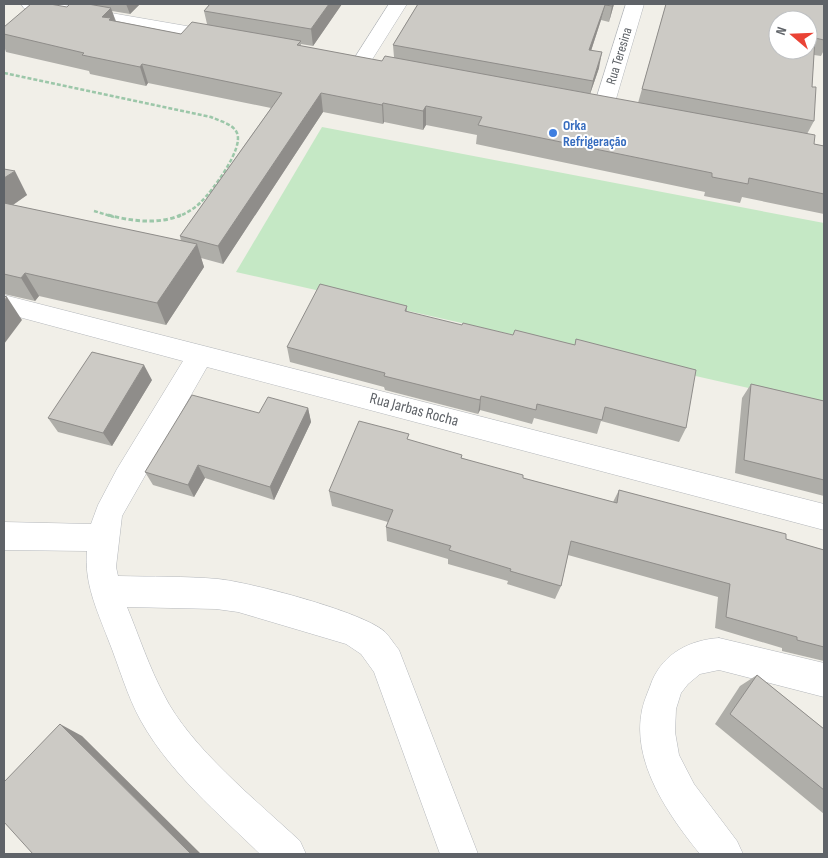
<svg xmlns="http://www.w3.org/2000/svg" width="828" height="858" viewBox="0 0 828 858" font-family="'Sofia Sans Condensed',sans-serif">
  <rect width="100%" height="100%" fill="#f1efe8"/>
  <!-- green -->
  <path fill="#c5e8c5" d="M322 127 824 223V405L236 272Z"/>
  <g fill="none" stroke-linecap="round" stroke-linejoin="round">
    <defs>
      <path id="minor" d="M21 4H59L221 32 227 33 230 37 227 41 221 42 30 9 24 8Z
        M389 4H407L368 66 361 68 354 66 352 62Z
        M626 4H644L613 109 610 113 603 115 596 113 593 109Z
        M4 295 824 504V530L207 367 122 516 116 567 118 576C151 577 185 576 218 579 249 582 364 612 385 632 390 637 394 644 399 650L478 854H440L374 672 361 654 346 644 238 612 216 609 127 607C139 636 149 667 164 695 190 747 257 801 300 841L306 854H260C218 813 170 773 141 721 127 696 119 666 108 639 97 610 84 583 87 551L4 550V522L91 524 98 505 117 469 183 361 4 313Z
        M719 638 824 663V697L719 670 700 674 688 684 681 693 676 709 675 732 679 755 694 784 737 841 743 854H700C669 816 631 762 642 710 644 700 649 690 652 681 664 653 690 640 719 638Z"/>
    </defs>
    <!-- minor casing -->
    <use href="#minor" stroke="#b5b8bc" stroke-width="1"/>
    <!-- path-far1 -->
    <path stroke="#9cc7a9" stroke-width="2.5" stroke-dasharray="4 2" stroke-linecap="butt" d="M4 73 211 117C220 121 233 124 237 133 244 149 212 191 201 202 194 209 186 213 178 217
      M94 211 114 217"/>
    <!-- path -->
    <path stroke="#9cc7a9" stroke-width="3" stroke-dasharray="4.5 2.5" stroke-linecap="butt" d="M108 215C131 221 158 225 181 215"/>
    <!-- minor -->
    <use href="#minor" fill="#fff" fill-rule="evenodd"/>
  </g>
  <!-- wall -->
  <path fill="#afaea9" d="M91 4H140L130 14 112 11 116 21 181 34 207 24 204 11 210 4H342L313 46 301 44V46L382 61 394 57 393 45 418 4H614L609 22 601 20 591 51 599 68 590 94 638 103 666 4H824V50L821 56 814 55 812 87 814 121 807 134 814 144 824 146V214L742 197 740 203 704 196 705 192 476 144 477 135 426 125 423 130 384 122 383 124 323 112 223 264 201 258 204 267 166 325 39 296 35 301 4 294V169L27 195 13 205 181 241 180 236 271 108 148 83 146 86 90 74 89 71 6 52 4 46V27L67 7Z
    M407 306V311L686 428 679 442 601 421 597 434 534 418 532 424 480 410 478 414 385 390 384 387 290 362 287 347Z
    M152 380 112 446 58 432 48 418Z
    M751 384 824 401V496L735 473 742 398Z
    M308 408 311 422 274 500 205 478 194 497 153 485 145 472 259 413Z
    M409 440 462 458 523 478 613 502 619 490 786 539 824 550V661L782 651V648L715 628 718 597 568 555 561 586 555 599 507 584 508 581 448 564V559L387 541 386 527 388 522 332 506 329 491Z
    M757 675 824 729V814L715 724 740 686Z"/>
  <!-- shaded-wall -->
  <path fill="#8f8d8a" d="M126 4H140L130 14Z
    M329 4H342L313 46 311 29Z
    M613 4H614L609 22 612 6Z
    M605 5 601 20 586 66 589 50Z
    M111 8 117 26 102 17Z
    M602 52 599 68 589 97 593 81Z
    M142 64 148 83 146 86 140 67Z
    M321 93 323 112 223 264 218 246Z
    M383 103 384 122 383 124 382 105Z
    M426 106V125L423 130V111Z
    M15 171 27 195 4 211V178Z
    M197 244 204 267 166 325 157 303Z
    M25 273 39 296 35 301 21 278Z
    M7 297 22 320 4 344V301Z
    M144 365 152 380 112 446 103 433Z
    M481 396 480 410 478 414 480 400Z
    M308 408 311 422 274 500 270 487Z
    M198 465 205 478 194 497 188 485Z
    M60 724 82 736 201 854H191Z"/>
  <!-- building -->
  <path fill="#cccac5" stroke="#8f8d8a" fill-rule="evenodd" d="M31 4H50L67 7 70 4H88L111 8 102 17 111 18 109 20 181 34 192 22 301 41 297 45 382 61 385 56 815 135 814 144 824 146V194L749 178 748 184 712 177V173L478 125 482 117 426 106 423 111 383 103 382 105 321 93 218 246 180 236 282 93 142 64 140 67 82 55 84 53 4 34V27Z
    M210 4H329L311 29 204 11Z
    M418 4H613L612 6 605 5 589 50 602 52 593 81 393 45Z
    M666 4H824V40L815 38 812 87H816L814 121 642 89ZM778 20H808V50H778Z
    M4 169 15 171 4 178Z
    M4 203 197 244 157 303 25 273 21 278 4 274Z
    M320 284 407 306 405 311 462 325 463 323 513 335 515 330 575 345 576 339 696 370 686 428 605 407 602 420 537 404 536 410 481 396 480 400 384 376 385 373 287 347Z
    M4 296 7 297 4 301Z
    M92 352 144 365 103 433 48 418Z
    M751 384 824 401V480L744 460Z
    M192 395 259 413 268 397 308 408 270 487 198 465 188 485 145 472Z
    M359 421 409 434 407 439 462 455 461 458 523 475V478L617 503 619 490 786 534V539L824 550V647L797 640V637L726 617 730 584 571 541 561 586 510 571 511 569 449 550 451 546 386 527 393 510 329 491Z
    M757 675 824 729V790L730 714Z
    M60 724 191 854H33L4 822V782Z"/>
  <!-- markers -->
  <circle fill="#3f7fe0" stroke="#fff" stroke-width="2" cx="553" cy="133" r="5"/>
  <g text-anchor="middle" dominant-baseline="central" stroke-width="4" stroke-linejoin="round" paint-order="stroke">
    <!-- far-street labels -->
    <g font-size="14" fill="#5f6368" stroke="#fff">
      <text transform="translate(619 56) rotate(-73)">Rua Teresina</text>
    </g>
    <!-- far-shop labels -->
    <g font-size="14" font-weight="bold" fill="#366cbe" stroke="#fff" text-anchor="start">
      <text x="563" y="125">Orka<tspan x="563" dy="16">Refrigeração</tspan></text>
    </g>
    <!-- street labels -->
    <g font-size="16" fill="#5f6368" stroke="#fff">
      <text transform="translate(414 410) rotate(15)">Rua Jarbas Rocha</text>
    </g>
  </g>
  <!-- border -->
  <rect width="828" height="858" fill="none" stroke="#5f6368" stroke-width="10"/>
  <!-- north arrow -->
  <g transform="translate(793 35) rotate(289)"><circle r="24" fill="#ffffff" stroke="#bfc1c3"/>
  <path d="M0-4L9 19L0 12L-9 19Z" fill="#ea4335"/>
  <text y="-8" font-size="14" font-weight="bold" text-anchor="middle" fill="#5f6368">N</text>
  </g>
</svg>
